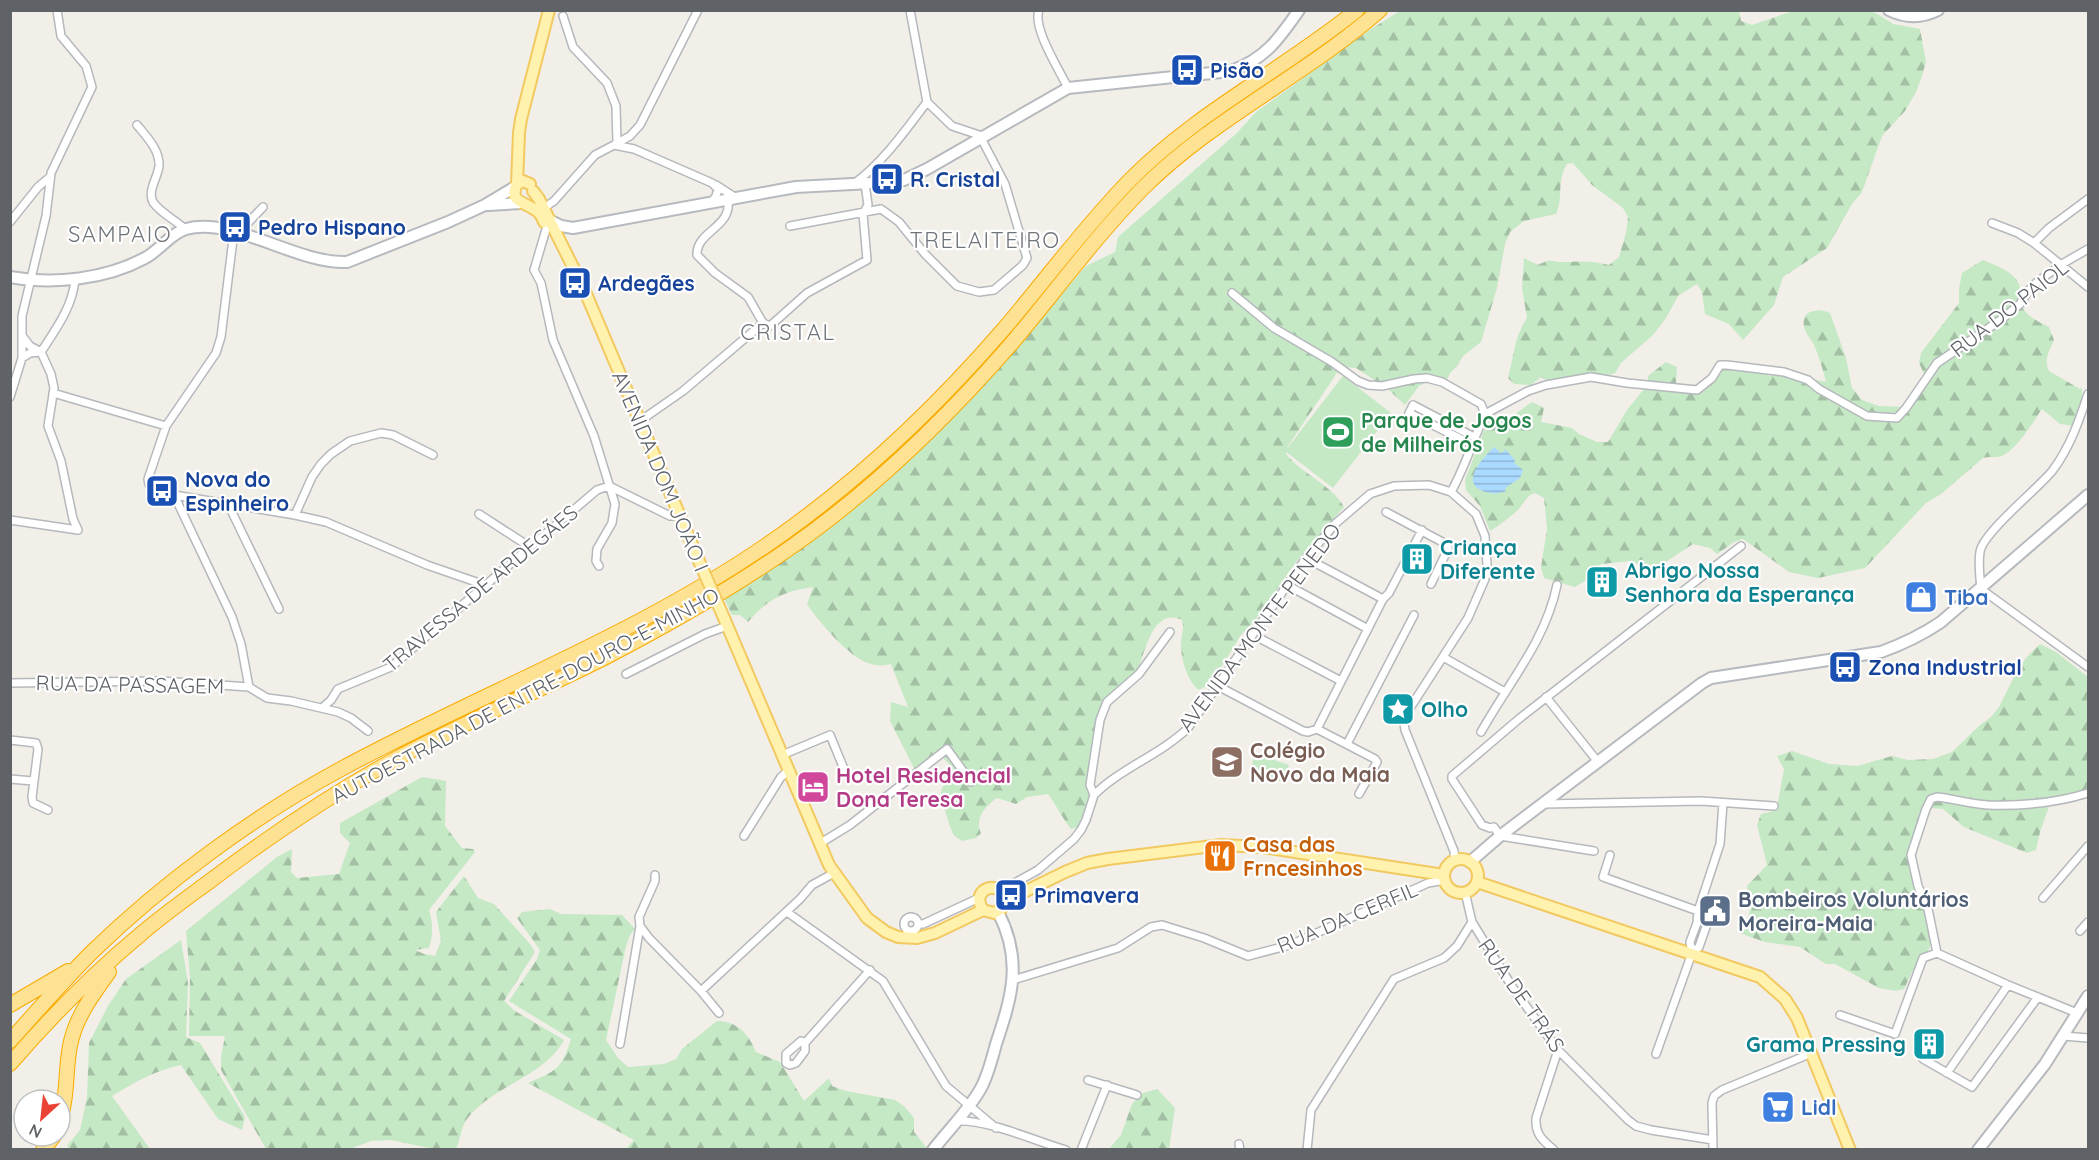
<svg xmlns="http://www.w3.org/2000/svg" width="2099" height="1160" viewBox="0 0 2099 1160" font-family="Quicksand,sans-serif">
  <defs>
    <pattern id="forest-firs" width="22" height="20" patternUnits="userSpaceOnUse" patternTransform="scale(1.5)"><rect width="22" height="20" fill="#c5e8c5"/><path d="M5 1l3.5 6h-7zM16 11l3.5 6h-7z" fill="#a3c0a4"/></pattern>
    <pattern id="water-rules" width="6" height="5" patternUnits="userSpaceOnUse" patternTransform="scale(1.5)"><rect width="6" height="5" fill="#aadaff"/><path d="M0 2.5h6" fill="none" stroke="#8eb4d2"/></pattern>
  </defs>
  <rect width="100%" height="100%" fill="#f1efe8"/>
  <!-- forest -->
  <path fill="url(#forest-firs)" d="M1739 10 1741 21 1752 25 1793 11 1869 10 1879 15 1893 24 1920 29 1926 62 1922 76 1916 92 1905 111 1882 136 1862 192 1852 204 1827 248 1783 277 1774 305 1743 340 1729 324 1705 314 1702 292 1697 284 1678 296 1666 318 1653 335 1621 363 1615 373 1600 378 1566 380 1558 387 1541 377 1531 385 1514 384 1508 378C1514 356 1514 337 1527 318L1522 288 1524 258 1538 265C1553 257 1552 263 1566 262 1581 261 1594 261 1609 265L1619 257 1626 233 1628 217 1623 208 1592 185 1573 163 1567 164C1556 182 1564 196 1556 214L1524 221 1510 232 1505 244 1497 288 1481 342 1463 356 1457 366 1450 373 1445 384 1431 380 1419 386 1405 405 1388 389 1356 368 1341 367 1288 446 1286 454C1303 475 1331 484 1344 507L1296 562 1253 623 1241 635 1212 682 1199 690C1188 682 1182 662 1181 648 1180 638 1185 629 1182 620 1149 605 1144 663 1133 681 1123 697 1099 706 1095 727 1094 732 1096 739 1095 745 1094 772 1090 802 1078 827L1071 829C1062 818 1057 806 1048 794L1027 797 1016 804 997 798C986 805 974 819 981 833L976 838 962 841C960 839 956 838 954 835 951 832 941 798 941 793 942 783 951 779 952 767L942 757 935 758 915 770 890 721 891 702 908 707 891 664C883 666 876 666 868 663 849 657 818 621 807 604L813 587C785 591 767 599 748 622L740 615H732L724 598C808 547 885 487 953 417 965 405 976 392 987 379 1021 342 1054 304 1086 266L1115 252 1118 237 1237 133 1256 112 1371 29 1400 11Z
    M1983 260C1994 265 2014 271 2019 284 2021 288 2019 293 2019 298 2021 314 2037 321 2049 327L2054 340C2050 350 2043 360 2049 371L2080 389 2082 388 2083 420 2076 426 2060 424 2042 409C2033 422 2016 451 2001 456 1996 458 1989 456 1983 458L1941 494 1926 503 1865 568 1818 578 1789 572 1743 539 1734 542 1717 554 1710 548 1693 544 1661 565 1647 567 1630 561 1601 564 1588 579 1575 587 1544 578 1541 567 1547 529 1544 498 1535 493C1526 496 1524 503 1518 510 1509 518 1500 525 1490 531L1480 506 1466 490 1465 480 1487 422 1507 420 1532 402 1544 408 1541 422 1572 428 1579 434 1597 442H1608L1627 410 1644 389 1647 388 1648 376 1666 362 1677 367 1676 383 1689 390 1704 388 1717 371 1728 367 1756 369 1769 376 1784 373 1826 382C1823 370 1819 356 1814 345 1812 340 1808 337 1806 332 1797 312 1815 307 1830 313L1846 358 1852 388 1862 400 1879 406 1904 407 1925 376 1919 363 1921 353 1959 303V289L1962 273Z
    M2040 644 2056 652 2088 677V793L2051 801 2040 832 2036 850 2027 853 1964 827 1943 809 1931 808 1925 812 1917 838 1916 853 1932 940 1929 949 1912 972 1904 989 1896 991 1879 988 1835 964H1826L1800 947 1765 942 1742 934 1751 908 1747 886 1767 865 1757 825 1761 814 1774 811 1778 802 1784 769 1777 756 1792 751 1829 764 1857 766 1892 756 1908 760 1933 759 1952 752 1980 725 1991 717 1999 707 2016 673 2026 658Z
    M422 777 446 781 445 826 462 848 473 849 475 852 429 910C433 923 433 935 429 948L415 950 424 954 435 956 441 941 436 912 464 876 478 898 494 904 530 944 535 952 504 1001 515 1011 564 1040C544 1077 492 1086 467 1119 461 1127 460 1140 456 1149H434L391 1140 371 1141 350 1149H266L221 1070V1057L225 1036H189L190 977 186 931 277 857 292 849 291 872 297 878 339 874 350 843 340 833V823Z
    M550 909 561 914 622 915 635 929 630 935 626 946 606 1040 618 1058 628 1067 664 1064 676 1059 682 1049 717 1021C738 1022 748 1033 756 1052L780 1062 804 1101 829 1078 832 1086 846 1091 895 1100 904 1106 914 1118V1132L926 1147 925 1149H626L634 1140 528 1083C556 1071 562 1069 571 1039L509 1001 537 959 540 950 517 918 522 912Z
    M181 940 188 983 186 1037 200 1043 245 1117 242 1130 218 1119 181 1065C156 1070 133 1083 112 1096L150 1149H71L67 1146 80 1130 87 1098 89 1043 108 1006 126 979Z
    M1157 1089 1175 1108 1169 1149 1108 1150 1121 1135 1132 1104 1143 1093Z"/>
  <!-- pitch -->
  <path fill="#c5e8c5" d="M1343 376 1391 413 1333 488 1285 451Z
    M1255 754 1289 765 1283 782 1250 771Z"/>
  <!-- water -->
  <path fill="url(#water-rules)" d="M1494 447 1501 453 1506 450 1515 460 1514 463 1523 470 1520 478 1505 488 1506 491C1498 494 1494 494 1486 492 1458 484 1482 459 1494 447Z"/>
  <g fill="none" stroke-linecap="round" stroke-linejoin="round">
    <defs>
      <path id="street" d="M1039 10C1032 28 1060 71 1068 88
        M563 16 573 47 607 83 616 106 617 142
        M137 125C146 136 160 150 159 166 158 177 147 191 153 202 160 213 176 220 185 229
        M614 145 630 136 640 125 698 10
        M855 183C884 161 905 131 927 102L910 10
        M716 185 736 198
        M728 200C732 228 696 231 697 255L715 273 748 297 763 323 770 326 807 293 867 260 863 214 868 205 865 184
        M544 208 554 201 595 155 614 145 634 149 712 183 718 189 716 196 711 203
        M10 222 38 187 50 177
        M1992 223 2018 233 2034 243 2088 287
        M547 226 534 270 541 283 553 340 594 436 615 504 612 523 597 549 596 561 599 566
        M790 226 881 209 899 222 925 254 957 286 979 292 994 290 1023 265 1027 258 1005 184 981 138 979 135 952 126 927 102
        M234 231 221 337 216 353 166 426 148 479C149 489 153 490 162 493L295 515 326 522 427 565 485 585
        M242 234 244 227 263 207
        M2034 243 2049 228 2088 199
        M75 279C73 306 56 329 41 352L51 374 54 388 48 426 61 461 73 519 78 530
        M1232 293 1274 328 1332 362 1358 381 1368 385 1382 386 1414 379 1427 378 1442 382 1481 404 1485 414
        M23 337 30 346 41 352
        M22 358 30 353 41 352
        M53 393 166 426
        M2088 394C2079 421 2070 447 2053 470 2040 487 1982 533 1980 552 1978 563 1980 577 1981 589L2088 667
        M10 397 22 358V316L46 216 51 173 92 87 86 66 61 36 57 10
        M1485 414 1528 391 1546 385 1591 377 1627 383 1697 390 1712 378 1720 365H1727L1784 372 1808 380 1819 389 1867 416 1897 418 1906 408 1937 363 2002 319 2020 304 2029 290 2037 282 2062 264 2088 249
        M640 421 683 391 763 323
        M1471 444 1409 413 1413 405 1474 437
        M1451 492C1465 467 1473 440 1485 414
        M174 495 232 617 241 644 249 687
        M228 504 279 609
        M1386 512 1448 545V549L1431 584
        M479 514 530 547
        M295 515 312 477 321 464 331 454 350 441 381 433 393 435 433 455
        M10 520 78 530
        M1287 585 1368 629
        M1383 599 1389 593 1422 530
        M1261 639 1341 681
        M1443 657 1505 692
        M626 674 705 634 727 626
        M10 683 160 681 249 687 267 698 291 701 338 712 351 718 368 731
        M1216 685 1303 731 1308 732 1317 729 1383 599 1306 558
        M1546 697 1598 762
        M322 708 331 700 338 689 391 667 475 594 597 490 609 486 670 516H680
        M1317 729 1375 759 1377 762 1359 794
        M1481 732C1509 682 1545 642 1557 585
        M10 740 36 743 38 749 32 797 33 803 48 810
        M1347 744 1414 615
        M782 755 830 735 844 769
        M10 779 33 781
        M1094 795C1121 768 1160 755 1188 728L1306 558 1335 524 1370 494 1394 486 1429 485 1451 492 1476 514 1485 536 1487 565 1485 579 1468 618 1410 708 1404 723 1405 730 1454 851 1455 860
        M1544 804 1701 801 1774 806
        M744 836 781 777 788 771
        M819 844 850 825 947 749 971 782
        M1594 851 1500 836 1494 827 1490 828 1482 825 1452 779V776L1520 718 1741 546
        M1610 855 1603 877 1698 911
        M655 875V881L639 917 640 926 649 938 701 991 719 1013
        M1000 891 1038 870 1074 839 1081 830 1086 820 1094 795 1090 785 1100 720 1107 702 1139 674 1170 632
        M1465 892 1472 922 1513 988 1558 1050 1628 1120 1636 1126 1651 1130 1713 1140
        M2043 898 2088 846
        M787 912 883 981 946 1086 996 1128
        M904 924a7 7 0 1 1 14 0a7 7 0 1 1-14 0Z
        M918 924H923L979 898
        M2080 931 2088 922
        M1692 953 1699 947 1707 924 1698 911
        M1937 953 1928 909 1918 886 1911 855 1926 809 1931 799 1937 797C1954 799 1971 804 1988 805 2021 806 2056 803 2088 793
        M1013 980 1118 948 1151 927 1162 925 1204 938 1248 956 1290 945 1428 883 1445 880
        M701 991 800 899 812 885 834 873
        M1840 1015 1895 1034 1923 958 1937 953 2008 985 2077 1013
        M2063 1036 2088 1038
        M805 1043V1051L796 1063 790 1065 786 1063V1054L801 1041 805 1043 870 970
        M620 1044 640 926
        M1656 1054 1692 953 1690 942 1697 923 1698 911 1720 844 1723 803
        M1923 1059 1972 1087 2038 997
        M1947 1073 2008 985
        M1088 1080 1137 1095
        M956 1121C987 1119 1035 1141 1066 1150
        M1239 1144 1240 1150
        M1081 1150 1107 1085
        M1307 1150 1311 1110 1394 979 1444 958 1457 946 1472 922
        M1554 1150C1542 1140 1535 1134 1536 1118L1558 1050
        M1713 1150 1712 1103 1714 1096 1722 1090 1812 1053"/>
      <path id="secondary" d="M1889 10C1905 18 1922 18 1938 10
        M488 205 521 203
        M551 221 561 226 573 228 796 187 890 182 904 180 927 169 1068 88 1231 71C1265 59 1279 39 1299 10
        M10 277C54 285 106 279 145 258 159 251 171 233 186 229 233 216 296 264 347 262L448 222 485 205 515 187
        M1470 862 1500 836 1702 683 1711 678 1881 652C1903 644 1922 635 1941 622L2088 495
        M933 1150C949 1129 969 1110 981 1088 988 1075 992 1059 996 1044 1012 996 1023 960 998 912
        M1978 1150 2045 1064 2088 996"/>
      <path id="primary" d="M517 184 519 133 521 119 549 10
        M530 184 523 181 517 184C507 204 529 202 539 213 541 215 543 219 544 222
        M533 191 539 199 584 289 699 561
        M724 618 829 865 867 918 886 932 898 937 917 938 935 933 983 910
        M1444 876a17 17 0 1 1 34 0a17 17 0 1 1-34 0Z
        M1477 882 1760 977 1785 999 1797 1018 1850 1150
        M1004 903C1004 877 968 888 983 910L994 913 1001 909 1004 903 1022 893 1065 872 1087 863 1108 859 1221 845 1262 847 1444 875"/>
      <path id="highway" d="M10 1005 68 971
        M10 1041C37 1011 64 980 92 952 163 883 254 816 341 769 487 690 645 632 781 535 864 476 936 407 1002 331 1045 281 1084 227 1130 180 1197 112 1283 70 1357 10
        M10 1064C49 1019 95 972 141 934 163 915 187 898 210 881 271 835 334 792 401 756 468 721 538 691 606 657 668 625 729 590 787 550 871 492 945 420 1012 343 1055 292 1095 237 1142 189 1213 118 1305 76 1380 10
        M60 1120C68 1097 65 1071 70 1046 75 1018 93 994 109 972
        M43 1150 54 1136"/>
    </defs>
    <!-- street casing -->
    <use href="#street" stroke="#b5b8bc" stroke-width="10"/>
    <!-- secondary casing -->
    <use href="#secondary" stroke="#b6babf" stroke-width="14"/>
    <!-- primary casing -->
    <use href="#primary" stroke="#f2c960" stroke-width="14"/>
    <!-- highway casing -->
    <use href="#highway" stroke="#f9ab00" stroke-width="16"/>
    <!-- street -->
    <use href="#street" stroke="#fff" stroke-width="7"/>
    <!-- secondary -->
    <use href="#secondary" stroke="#fff" stroke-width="10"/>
    <!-- primary -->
    <use href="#primary" stroke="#fff2af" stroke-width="10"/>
    <!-- highway -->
    <use href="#highway" stroke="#fde293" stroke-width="14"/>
    <defs>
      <path id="primary-bridge" d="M699 561 724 618"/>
    </defs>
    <!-- primary-bridge casing -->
    <use href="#primary-bridge" stroke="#f2c960" stroke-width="14" stroke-linecap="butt"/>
    <!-- primary-bridge -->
    <use href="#primary-bridge" stroke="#fff2af" stroke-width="10"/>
  </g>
  <!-- icons -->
  <defs>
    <symbol id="bus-square" viewBox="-11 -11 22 22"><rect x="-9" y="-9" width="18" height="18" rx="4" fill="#1a4fb4" stroke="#fff"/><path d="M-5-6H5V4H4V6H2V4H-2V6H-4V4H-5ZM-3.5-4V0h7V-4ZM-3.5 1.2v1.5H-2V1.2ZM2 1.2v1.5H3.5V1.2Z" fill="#fff"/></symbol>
    <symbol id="stadium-square" viewBox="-11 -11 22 22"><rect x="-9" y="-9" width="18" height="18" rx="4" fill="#2e9e5b" stroke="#fff"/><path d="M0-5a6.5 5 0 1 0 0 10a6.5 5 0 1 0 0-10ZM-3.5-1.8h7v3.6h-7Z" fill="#fff"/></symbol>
    <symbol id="building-square" viewBox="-11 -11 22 22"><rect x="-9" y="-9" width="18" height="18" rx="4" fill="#0f9aa8" stroke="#fff"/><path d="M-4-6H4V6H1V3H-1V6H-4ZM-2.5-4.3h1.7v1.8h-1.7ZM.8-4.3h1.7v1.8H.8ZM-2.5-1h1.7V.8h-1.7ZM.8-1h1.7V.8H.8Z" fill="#fff"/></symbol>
    <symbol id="shop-square" viewBox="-11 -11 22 22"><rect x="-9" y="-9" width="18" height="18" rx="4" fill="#3f7fe0" stroke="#fff"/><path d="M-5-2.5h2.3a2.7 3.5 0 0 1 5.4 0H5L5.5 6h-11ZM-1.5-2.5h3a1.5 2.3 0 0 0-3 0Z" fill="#fff"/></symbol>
    <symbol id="sight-square" viewBox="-11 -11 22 22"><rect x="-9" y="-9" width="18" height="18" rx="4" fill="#0f9aa8" stroke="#fff"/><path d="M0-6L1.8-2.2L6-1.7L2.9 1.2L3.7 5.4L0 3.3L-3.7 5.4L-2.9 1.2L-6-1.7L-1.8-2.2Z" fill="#fff"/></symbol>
    <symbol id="school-square" viewBox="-11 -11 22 22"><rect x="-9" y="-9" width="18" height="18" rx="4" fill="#8d6e63" stroke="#fff"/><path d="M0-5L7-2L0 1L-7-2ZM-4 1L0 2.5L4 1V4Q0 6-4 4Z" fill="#fff"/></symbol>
    <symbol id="hotel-square" viewBox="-11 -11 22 22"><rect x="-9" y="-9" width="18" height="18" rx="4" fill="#d1479c" stroke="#fff"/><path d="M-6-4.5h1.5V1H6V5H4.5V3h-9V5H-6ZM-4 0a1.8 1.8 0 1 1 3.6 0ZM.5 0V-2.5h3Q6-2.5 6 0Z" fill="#fff"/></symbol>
    <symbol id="restaurant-square" viewBox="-11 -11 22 22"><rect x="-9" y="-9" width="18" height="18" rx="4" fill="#e8710a" stroke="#fff"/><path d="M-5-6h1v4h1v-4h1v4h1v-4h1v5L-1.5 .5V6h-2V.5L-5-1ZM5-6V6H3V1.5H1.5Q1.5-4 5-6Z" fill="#fff"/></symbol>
    <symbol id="civic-square" viewBox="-11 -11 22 22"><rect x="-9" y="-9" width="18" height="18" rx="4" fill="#5c6f8a" stroke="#fff"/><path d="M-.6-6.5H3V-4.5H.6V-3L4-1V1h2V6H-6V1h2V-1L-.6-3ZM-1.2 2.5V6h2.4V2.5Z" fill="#fff"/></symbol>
    <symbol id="supermarket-square" viewBox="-11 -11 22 22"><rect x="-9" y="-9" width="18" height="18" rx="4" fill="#3f7fe0" stroke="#fff"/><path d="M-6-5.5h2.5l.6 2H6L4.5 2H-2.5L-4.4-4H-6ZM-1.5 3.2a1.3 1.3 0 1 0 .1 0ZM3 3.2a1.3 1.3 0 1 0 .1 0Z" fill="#fff"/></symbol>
  </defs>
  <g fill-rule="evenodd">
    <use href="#bus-square" x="1168" y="51" width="38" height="38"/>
    <use href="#bus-square" x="868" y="160" width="38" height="38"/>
    <use href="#bus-square" x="216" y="208" width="38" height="38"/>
    <use href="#bus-square" x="556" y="264" width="38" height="38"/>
    <use href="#stadium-square" x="1319" y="413" width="38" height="38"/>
    <use href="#bus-square" x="143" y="472" width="38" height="38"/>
    <use href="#building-square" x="1398" y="540" width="38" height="38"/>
    <use href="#building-square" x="1583" y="563" width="38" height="38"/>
    <use href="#shop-square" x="1902" y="578" width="38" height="38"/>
    <use href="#bus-square" x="1826" y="648" width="38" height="38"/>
    <use href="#sight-square" x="1379" y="690" width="38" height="38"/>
    <use href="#school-square" x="1208" y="743" width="38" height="38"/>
    <use href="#hotel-square" x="794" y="768" width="38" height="38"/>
    <use href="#restaurant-square" x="1201" y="837" width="38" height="38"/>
    <use href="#bus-square" x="992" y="876" width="38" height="38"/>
    <use href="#civic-square" x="1696" y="892" width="38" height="38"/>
    <use href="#building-square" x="1910" y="1025" width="38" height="38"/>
    <use href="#supermarket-square" x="1759" y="1088" width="38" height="38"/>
  </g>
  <g text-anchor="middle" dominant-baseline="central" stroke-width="4.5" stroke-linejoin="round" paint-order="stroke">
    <!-- transit labels -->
    <g font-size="21" font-weight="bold" fill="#164399" stroke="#fff" text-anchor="start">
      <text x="1210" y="70">Pisão</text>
      <text x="910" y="179">R. Cristal</text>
      <text x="258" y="227">Pedro Hispano</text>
      <text x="598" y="283">Ardegães</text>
      <text x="185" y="479">Nova do<tspan x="185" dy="24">Espinheiro</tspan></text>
      <text x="1868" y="667">Zona Industrial</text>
      <text x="1034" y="895">Primavera</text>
    </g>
    <!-- street labels -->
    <g font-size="21" fill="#5f6368" stroke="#fff">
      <text transform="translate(2009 308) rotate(-38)">RUA DO PAIOL</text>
      <text transform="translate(661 471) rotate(67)">AVENIDA DOM JOÃO I</text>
      <text transform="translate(480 588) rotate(-40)">TRAVESSA DE ARDEGÃES</text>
      <text transform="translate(1259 627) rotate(-53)">AVENIDA MONTE PENEDO</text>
      <text transform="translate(130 684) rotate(1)">RUA DA PASSAGEM</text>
      <text transform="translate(525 695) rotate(-28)">AUTOESTRADA DE ENTRE-DOURO-E-MINHO</text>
      <text transform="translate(1347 917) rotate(-23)">RUA DA CERFIL</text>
      <text transform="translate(1522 995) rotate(55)">RUA DE TRÁS</text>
    </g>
    <!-- leisure labels -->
    <g font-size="21" font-weight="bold" fill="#27864d" stroke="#fff" text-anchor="start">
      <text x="1361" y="420">Parque de Jogos<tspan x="1361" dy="24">de Milheirós</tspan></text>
    </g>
    <!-- culture labels -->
    <g font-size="21" font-weight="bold" fill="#0d838f" stroke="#fff" text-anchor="start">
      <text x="1440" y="547">Criança<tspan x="1440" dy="24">Diferente</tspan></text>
      <text x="1625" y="570">Abrigo Nossa<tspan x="1625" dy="24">Senhora da Esperança</tspan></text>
      <text x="1421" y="709">Olho</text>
      <text x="1906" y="1044" text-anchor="end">Grama Pressing</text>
    </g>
    <!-- shop labels -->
    <g font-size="21" font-weight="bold" fill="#366cbe" stroke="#fff" text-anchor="start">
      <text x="1944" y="597">Tiba</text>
      <text x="1801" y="1107">Lidl</text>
    </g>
    <!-- education labels -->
    <g font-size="21" font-weight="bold" fill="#785e54" stroke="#fff" text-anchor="start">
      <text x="1250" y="750">Colégio<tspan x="1250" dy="24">Novo da Maia</tspan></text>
    </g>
    <!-- hotel labels -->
    <g font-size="21" font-weight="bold" fill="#b23c85" stroke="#fff" text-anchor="start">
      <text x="836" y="775">Hotel Residencial<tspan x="836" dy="24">Dona Teresa</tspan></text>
    </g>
    <!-- food labels -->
    <g font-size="21" font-weight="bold" fill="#c56008" stroke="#fff" text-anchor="start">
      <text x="1243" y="844">Casa das<tspan x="1243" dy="24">Frncesinhos</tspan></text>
    </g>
    <!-- service labels -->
    <g font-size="21" font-weight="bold" fill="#4e5e75" stroke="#fff" text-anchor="start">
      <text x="1738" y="899">Bombeiros Voluntários<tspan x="1738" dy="24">Moreira-Maia</tspan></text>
    </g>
    <!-- neighbourhood labels -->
    <g font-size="22" letter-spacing="1.5" fill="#70757a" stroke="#fff">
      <text x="120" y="234">SAMPAIO</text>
      <text x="985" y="240">TRELAITEIRO</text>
      <text x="788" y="332">CRISTAL</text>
    </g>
  </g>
  <!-- border -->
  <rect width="2099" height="1160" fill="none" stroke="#5f6368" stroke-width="24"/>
  <!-- north arrow -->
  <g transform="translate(42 1118) rotate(207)"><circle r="28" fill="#ffffff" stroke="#bfc1c3" stroke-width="1.5"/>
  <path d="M0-4.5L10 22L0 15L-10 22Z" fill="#ea4335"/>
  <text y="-9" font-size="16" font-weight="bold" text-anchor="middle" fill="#5f6368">N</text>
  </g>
</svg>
